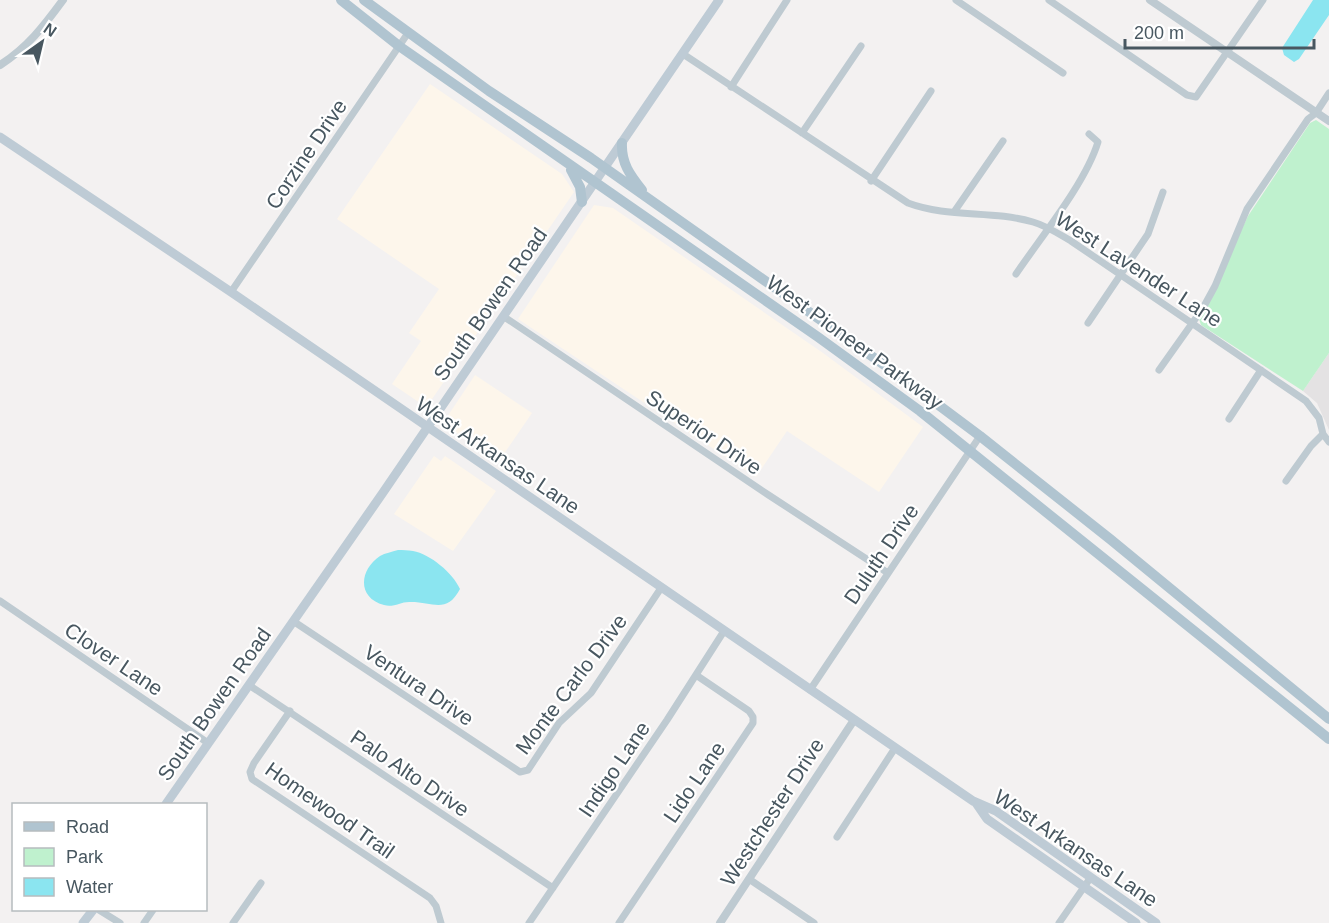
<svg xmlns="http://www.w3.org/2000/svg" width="1329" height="923" viewBox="0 0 1329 923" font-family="Arial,sans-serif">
  <rect width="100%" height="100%" fill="#f3f1f1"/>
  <!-- commercial -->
  <path fill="#fdf6eb" d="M430 84 562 174 574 192 430 402 423 405 392 384 421 341 409 333 439 289 337 219Z
    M594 205 613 208 823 353 923 427 879 492 787 431 756 477 518 319Z
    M475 375 532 413 499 461 449 428 447 417Z
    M434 456 441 461 445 456 496 491 453 551 394 514Z"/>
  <!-- education -->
  <path fill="#e4e2e3" d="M1329 353V430L1317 403 1303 391Z"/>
  <!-- green -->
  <path fill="#bff1ce" d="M1316 120 1329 129V353L1303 391 1201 325 1199 319 1248 216 1310 123Z"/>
  <!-- water -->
  <path fill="#8be5f0" d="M1313 0H1329V15L1299 59 1294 62 1284 55 1282 48Z
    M398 550C403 550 408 550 413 551 430 554 453 573 460 589 447 614 433 602 411 602 401 601 394 608 384 605 357 598 359 570 380 556 385 553 392 552 398 550Z"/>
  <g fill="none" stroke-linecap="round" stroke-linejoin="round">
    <!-- minor -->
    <path stroke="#becad1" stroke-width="7" d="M956 0 1063 73
      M1049 0 1187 95 1196 97 1263 0
      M683 54 908 203C948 218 992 210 1033 222 1047 226 1059 234 1071 241L1306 401 1319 418 1323 434 1329 442
      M731 87 787 0
      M802 133 861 46
      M871 181 931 91
      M954 212 1003 141
      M1016 274C1041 237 1085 184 1098 142L1089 134
      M231 292 408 33
      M503 316 767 494 888 573
      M1088 323 1148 234 1163 192
      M1159 370 1203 308 1215 286 1247 209 1308 119 1316 113 1329 93
      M1229 419 1261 370
      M1286 481 1311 446 1323 434
      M0 601 208 743
      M293 621 520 772 528 770 559 723 591 693 661 588
      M249 685 553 888
      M810 690 980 436
      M290 711 254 763 250 772 252 779 430 898 436 906 441 923
      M837 837 895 748
      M749 879 814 923
      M99 910 120 923
      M144 923 153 910
      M233 923 261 883
      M529 923 667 720 724 631
      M619 923 753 723V717L749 711 696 675
      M1059 923 1091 877"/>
    <!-- tertiary -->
    <path stroke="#becad1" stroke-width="8" d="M1150 0 1329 121
      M0 65C27 48 44 26 63 0
      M720 923 854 720"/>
    <!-- secondary -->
    <path stroke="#becbd5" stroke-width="9" d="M0 137 231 292 973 801 996 811 1156 923
      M976 803 987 819 1136 923
      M166 804 382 494 719 0
      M83 923 93 910"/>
    <!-- primary -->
    <path stroke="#b0c4d0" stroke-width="10" d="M341 0 399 46 818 337 920 411 1329 739
      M364 0 489 91 591 158 897 374 980 436 1110 539 1329 719
      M622 143C621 163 630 175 642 190
      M571 170 580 187 582 202"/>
  </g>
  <g text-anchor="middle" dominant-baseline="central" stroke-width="4.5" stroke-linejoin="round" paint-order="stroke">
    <!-- street labels -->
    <g font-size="21" fill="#485760" stroke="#fff">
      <text transform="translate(306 154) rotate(-56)">Corzine Drive</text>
      <text transform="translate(1139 269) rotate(33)">West Lavender Lane</text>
      <text transform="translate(490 304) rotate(-55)">South Bowen Road</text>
      <text transform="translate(855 342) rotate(36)">West Pioneer Parkway</text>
      <text transform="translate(704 432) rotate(34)">Superior Drive</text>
      <text transform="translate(498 455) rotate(34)">West Arkansas Lane</text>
      <text transform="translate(881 554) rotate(-56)">Duluth Drive</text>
      <text transform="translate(114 659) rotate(34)">Clover Lane</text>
      <text transform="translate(571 684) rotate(-53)">Monte Carlo Drive</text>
      <text transform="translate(419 685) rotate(34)">Ventura Drive</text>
      <text transform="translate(214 704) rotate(-55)">South Bowen Road</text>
      <text transform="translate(614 769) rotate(-56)">Indigo Lane</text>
      <text transform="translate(410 773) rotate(34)">Palo Alto Drive</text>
      <text transform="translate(694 782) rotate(-56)">Lido Lane</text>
      <text transform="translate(330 810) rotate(35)">Homewood Trail</text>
      <text transform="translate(772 812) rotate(-57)">Westchester Drive</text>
      <text transform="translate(1076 848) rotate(34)">West Arkansas Lane</text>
    </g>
  </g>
  <!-- legend -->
  <rect x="12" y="803" width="195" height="108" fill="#ffffff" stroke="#b6bcbf" stroke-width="1.5"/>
  <rect x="24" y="822" width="30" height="9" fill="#b0c4d0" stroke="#b6bcbf" stroke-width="1.5"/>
  <text x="66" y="833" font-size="18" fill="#485760">Road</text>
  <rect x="24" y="848" width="30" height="18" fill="#bff1ce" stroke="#b6bcbf" stroke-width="1.5"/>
  <text x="66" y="863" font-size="18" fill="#485760">Park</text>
  <rect x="24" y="878" width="30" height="18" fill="#8be5f0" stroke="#b6bcbf" stroke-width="1.5"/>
  <text x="66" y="893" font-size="18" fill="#485760">Water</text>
  <!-- north arrow -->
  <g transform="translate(42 42) rotate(34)" stroke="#ffffff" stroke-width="4.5" paint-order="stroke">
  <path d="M0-4.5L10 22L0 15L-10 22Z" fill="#485760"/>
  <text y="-9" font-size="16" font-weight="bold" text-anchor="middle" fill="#485760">N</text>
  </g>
  <!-- scale -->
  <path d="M1125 39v9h189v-9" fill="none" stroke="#485760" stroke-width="3"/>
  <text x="1134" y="39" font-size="18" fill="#485760" stroke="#ffffff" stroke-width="4.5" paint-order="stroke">200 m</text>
</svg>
